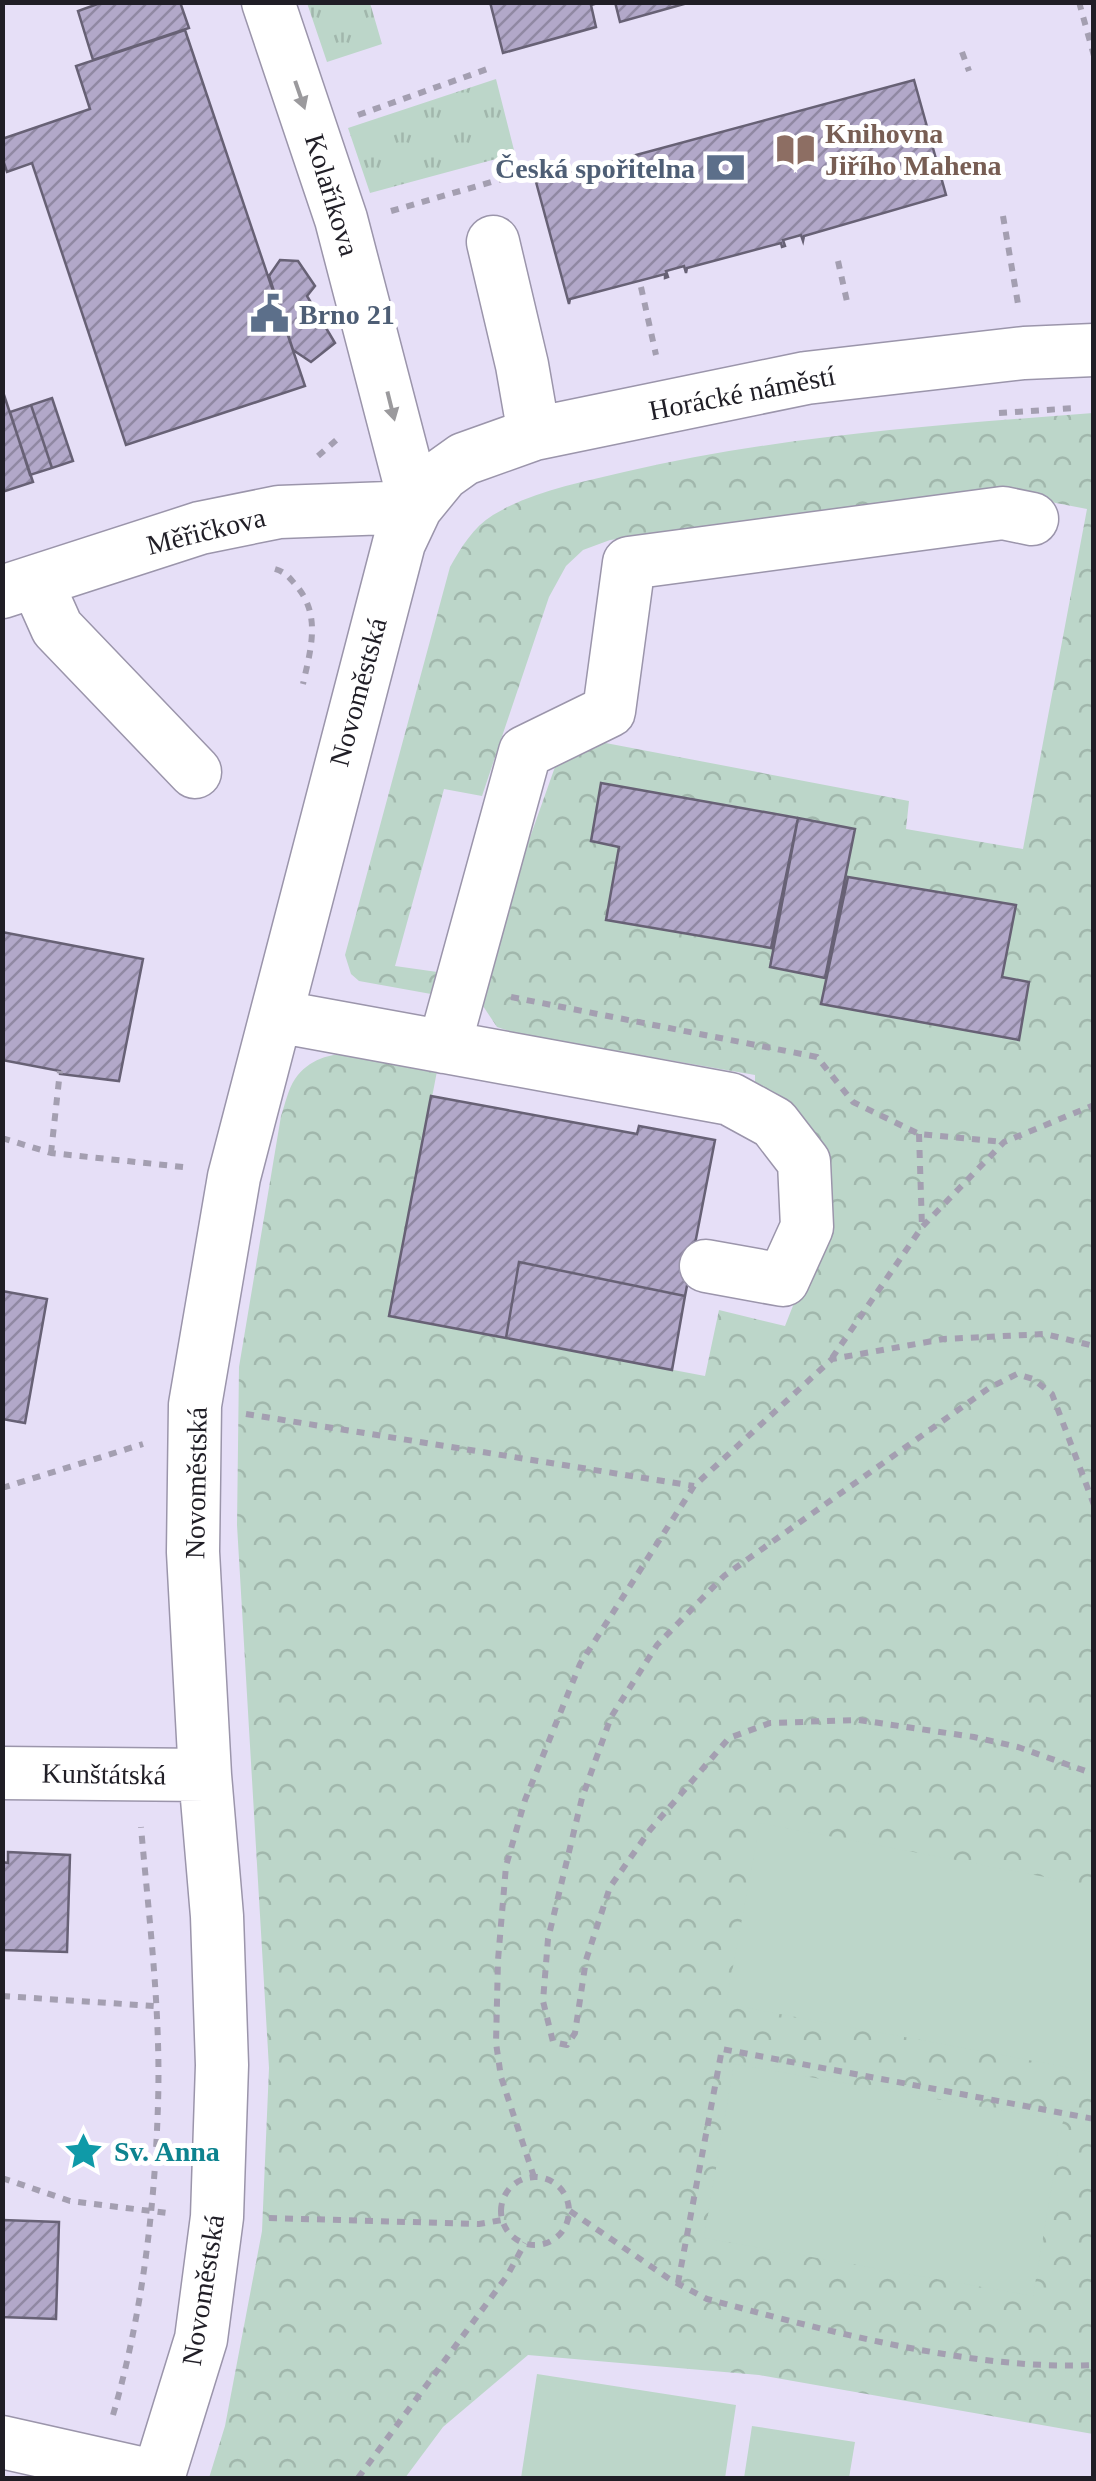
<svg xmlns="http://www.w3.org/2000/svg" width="1096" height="2481" viewBox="0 0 1096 2481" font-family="'Times New Roman',serif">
  <defs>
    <pattern id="grass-tufts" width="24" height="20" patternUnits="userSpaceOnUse" patternTransform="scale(2.5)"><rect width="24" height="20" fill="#bcd6c9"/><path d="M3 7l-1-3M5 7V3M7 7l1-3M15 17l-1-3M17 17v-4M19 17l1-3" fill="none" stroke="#a1b7ac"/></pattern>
    <pattern id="park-crowns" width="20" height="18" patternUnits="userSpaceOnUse" patternTransform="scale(2.5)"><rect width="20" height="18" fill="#bcd6c9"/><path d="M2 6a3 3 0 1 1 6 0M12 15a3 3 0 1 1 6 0" fill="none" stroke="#a1b7ac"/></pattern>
    <pattern id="building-hatch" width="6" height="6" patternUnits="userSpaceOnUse" patternTransform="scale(2.5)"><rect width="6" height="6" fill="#b2a8c9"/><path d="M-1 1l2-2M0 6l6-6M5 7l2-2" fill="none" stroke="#9088a3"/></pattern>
  </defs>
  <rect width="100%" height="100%" fill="#e6dff7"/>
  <!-- grass -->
  <path fill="url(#grass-tufts)" d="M307 3H370L382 44 327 62Z
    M496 79 515 154 370 193 348 128Z"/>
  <!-- park -->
  <path fill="url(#park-crowns)" fill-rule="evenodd" d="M1093 413V2434L759 2375 528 2355 443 2427 405 2478H209L225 2426 262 2231 269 2068 237 1525 239 1367 281 1116C285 1105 288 1089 295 1079 325 1035 395 1059 438 1066L390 1316 705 1376 719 1310 785 1326 809 1265 755 1091V1075L518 1034 497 1027 481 1003 359 981 351 974 345 955 450 567C461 548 473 527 493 515 533 491 579 483 624 472 778 436 936 425 1093 413ZM1005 493 1087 509 1023 849 906 829 909 801 590 740 561 750 480 978 395 966 444 789 482 796 549 597 566 566 583 550 610 540Z"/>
  <!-- garden -->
  <path fill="#bcd6c9" d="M760 1823 1093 1886V2072L726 2004Z
    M734 2064 1063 2121 1033 2296 704 2238Z
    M537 2374 736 2405 725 2478H521Z
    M752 2426 855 2442 849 2478H744Z"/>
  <!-- building -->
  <path fill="url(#building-hatch)" stroke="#676175" stroke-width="2.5" d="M103 2H180L189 28 93 60 78 11Z
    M490 2H601L591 5 596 27 503 53Z
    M615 2H691L620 22Z
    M185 30 305 386 126 445 32 163 7 172 2 157V139L90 109 76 66Z
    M914 80 946 195 804 236 803 241 801 235 783 240 785 246 782 247 781 243 687 268 686 273 684 266 666 271 668 277 665 278V274L570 299 569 304 536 182Z
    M280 260 298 261 315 286 307 296 335 343 311 362 293 350 269 276Z
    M2 389 33 482 2 492Z
    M52 398 73 461 52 468 31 405Z
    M31 405 52 468 30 475 10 412Z
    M601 783 798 818 771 948 606 920 619 847 591 841Z
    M798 818 855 829 825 978 770 967Z
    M848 877 1016 905 1002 977 1029 982 1019 1040 821 1004Z
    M2 932 143 959 119 1081 60 1074V1071L2 1060Z
    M431 1096 637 1134 639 1126 715 1140 685 1296 519 1262 506 1338 389 1316Z
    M519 1262 685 1296 672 1370 506 1338Z
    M2 1291 47 1299 25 1423 2 1419Z
    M8 1852 70 1855 67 1952 2 1950V1862L8 1863Z
    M2 2220 59 2222 56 2319 2 2317Z"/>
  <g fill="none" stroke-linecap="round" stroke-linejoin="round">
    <defs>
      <path id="minor" d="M268 2 341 219 416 507
        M493 242 522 365 534 434
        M36 581 57 628 195 772
        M2 592 200 528 279 512 416 507
        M276 1016 730 1099 774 1123 804 1162 807 1227 783 1280 706 1266
        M444 1047 525 752 609 711 629 563 1003 513 1032 519
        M2 1773 205 1775
        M2 2442 158 2477
        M158 2478 201 2339 217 2217 222 2065 217 1916 205 1775 193 1552 195 1405 234 1177 399 543 416 507 443 474 464 459 534 434 806 378 1024 353 1094 350"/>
    </defs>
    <!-- minor casing -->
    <use href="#minor" stroke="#9b95ab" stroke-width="55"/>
    <!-- path -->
    <path stroke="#a49fb1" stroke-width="6" stroke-dasharray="8 8" stroke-linecap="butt" d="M1079 2 1094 56
      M962 52 969 71
      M358 115 493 67
      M391 211 519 174
      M1003 216 1018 304
      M838 261 848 306
      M641 287 656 355
      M999 413 1076 408
      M318 456 342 435
      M275 569C285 572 288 576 294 583 322 613 311 648 303 684
      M511 997 817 1057 853 1102 919 1134 1004 1142
      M919 1134 922 1227
      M2 1138 51 1153 183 1167
      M51 1153 60 1071
      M832 1358 922 1227 1004 1142 1094 1105
      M246 1414 694 1486
      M2 1488 143 1444
      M1094 1505 1052 1394 1033 1379 1017 1374 989 1388 724 1576 657 1645 611 1717 582 1798 548 1939 543 2001 553 2042 567 2045 575 2033 586 1960 610 1887 650 1830 729 1738 770 1723 859 1720 974 1737 1018 1747 1094 1774
      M2 1996 154 2006
      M534 2177 501 2077 496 2043 498 1960 506 1866 525 1800 580 1664 694 1486 832 1359 944 1339 1045 1334 1094 1346
      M501 2211a34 34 0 1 1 68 0a34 34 0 1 1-68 0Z
      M2 2178 70 2201 167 2213
      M570 2211 671 2280 707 2299C823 2330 974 2371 1094 2365
      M269 2218 479 2224 502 2220
      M678 2283 722 2049 1094 2119
      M113 2415C142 2316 155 2207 158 2104 161 2012 149 1919 141 1827
      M358 2478 507 2276 525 2243"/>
    <!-- minor -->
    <use href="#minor" stroke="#fff" stroke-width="52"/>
  </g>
  <!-- one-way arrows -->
  <defs><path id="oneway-solid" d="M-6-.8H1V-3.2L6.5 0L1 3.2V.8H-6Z" transform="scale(2.5)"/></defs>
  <g fill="#9b9a9d">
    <use href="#oneway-solid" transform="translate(300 95) rotate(71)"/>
    <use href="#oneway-solid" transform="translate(391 406) rotate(76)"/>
  </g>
  <!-- icons -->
  <defs>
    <symbol id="library-bare" viewBox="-9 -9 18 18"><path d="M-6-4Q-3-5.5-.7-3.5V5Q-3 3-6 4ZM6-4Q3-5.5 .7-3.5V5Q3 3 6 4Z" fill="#8d6e63" stroke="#fff" stroke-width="2.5" paint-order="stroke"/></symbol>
    <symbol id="bank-bare" viewBox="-9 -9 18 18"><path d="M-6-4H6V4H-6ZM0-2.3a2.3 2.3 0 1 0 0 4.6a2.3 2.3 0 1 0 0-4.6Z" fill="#5c6f8a" stroke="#fff" stroke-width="2.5" paint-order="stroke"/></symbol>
    <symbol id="civic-bare" viewBox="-9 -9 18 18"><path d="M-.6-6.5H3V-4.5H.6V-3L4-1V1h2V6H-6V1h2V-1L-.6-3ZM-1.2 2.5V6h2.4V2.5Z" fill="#5c6f8a" stroke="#fff" stroke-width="2.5" paint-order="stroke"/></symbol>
    <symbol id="sight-bare" viewBox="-9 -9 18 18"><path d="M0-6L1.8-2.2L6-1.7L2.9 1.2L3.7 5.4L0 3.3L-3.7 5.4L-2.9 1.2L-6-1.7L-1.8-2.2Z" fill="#0f9aa8" stroke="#fff" stroke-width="2.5" paint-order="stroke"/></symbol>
  </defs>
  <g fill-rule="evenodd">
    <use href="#library-bare" x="768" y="122" width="55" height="55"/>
    <use href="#bank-bare" x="698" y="140" width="55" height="55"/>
    <use href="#civic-bare" x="242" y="286" width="55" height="55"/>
    <use href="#sight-bare" x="56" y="2124" width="55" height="55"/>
  </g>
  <g text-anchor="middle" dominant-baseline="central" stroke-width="10" stroke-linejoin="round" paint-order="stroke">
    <!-- education labels -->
    <g font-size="28" font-weight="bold" fill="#785e54" stroke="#fff" text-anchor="start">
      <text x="825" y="133">Knihovna<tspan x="825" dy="32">Jiřího Mahena</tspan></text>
    </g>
    <!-- service labels -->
    <g font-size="28" font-weight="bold" fill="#4e5e75" stroke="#fff" text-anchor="end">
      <text x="695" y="168">Česká spořitelna</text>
      <text x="299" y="314" text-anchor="start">Brno 21</text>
    </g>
    <!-- street labels -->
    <g font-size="28" fill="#201e26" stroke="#fff">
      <text transform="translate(332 195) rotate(73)">Kolaříkova</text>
      <text transform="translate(742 393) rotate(-11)">Horácké náměstí</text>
      <text transform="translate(206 531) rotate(-14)">Měřičkova</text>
      <text transform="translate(358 692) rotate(-75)">Novoměstská</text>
      <text transform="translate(196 1483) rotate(-89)">Novoměstská</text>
      <text transform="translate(104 1774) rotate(1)">Kunštátská</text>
      <text transform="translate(203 2290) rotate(-81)">Novoměstská</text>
    </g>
    <!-- culture labels -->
    <g font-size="28" font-weight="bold" fill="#0d838f" stroke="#fff" text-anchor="start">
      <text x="114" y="2151">Sv. Anna</text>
    </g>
  </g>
  <!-- border -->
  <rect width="1096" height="2481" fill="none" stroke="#201e26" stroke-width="10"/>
</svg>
